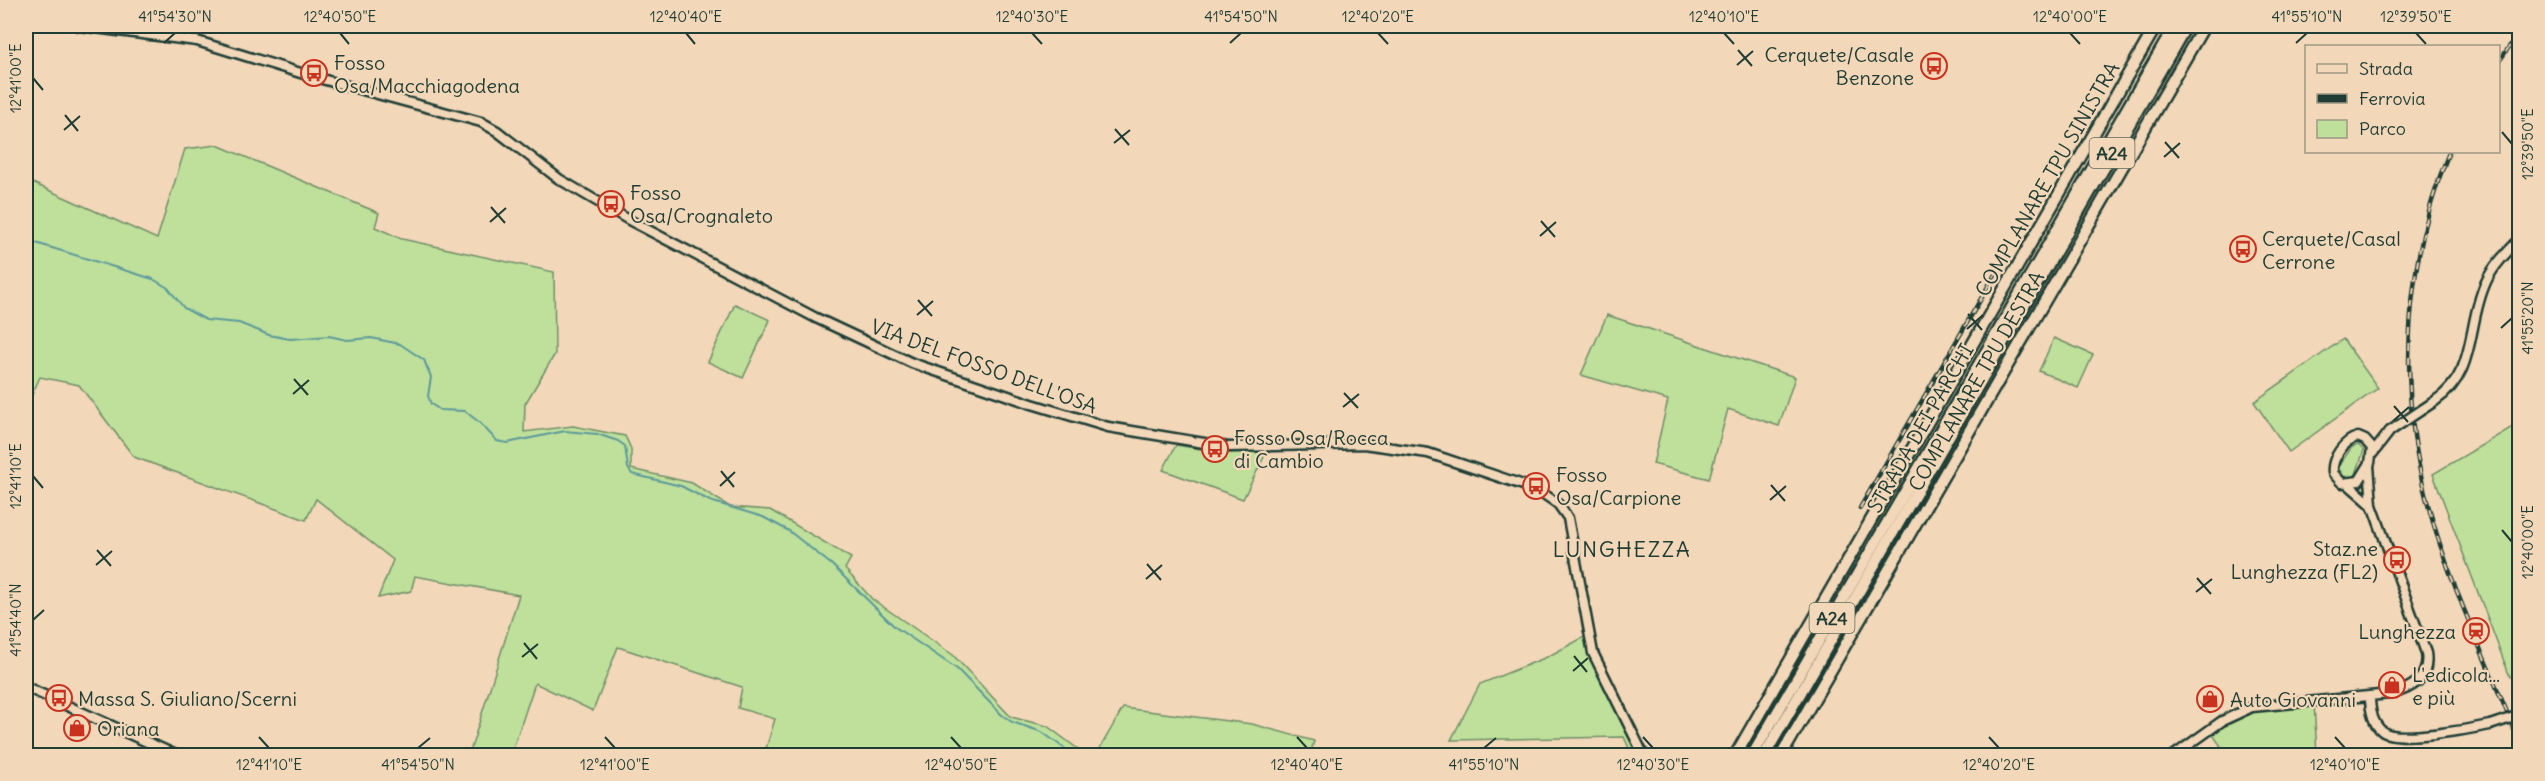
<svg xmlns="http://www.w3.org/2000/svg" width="2545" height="781" viewBox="0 0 2545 781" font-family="Delius,sans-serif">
  <rect width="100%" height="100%" fill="#f3d7b9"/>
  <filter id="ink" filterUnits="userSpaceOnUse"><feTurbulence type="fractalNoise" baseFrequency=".0167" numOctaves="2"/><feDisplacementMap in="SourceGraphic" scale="12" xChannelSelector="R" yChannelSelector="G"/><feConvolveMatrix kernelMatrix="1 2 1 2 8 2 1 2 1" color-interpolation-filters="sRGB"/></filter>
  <g filter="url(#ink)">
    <!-- green -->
    <path fill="#bee09a" stroke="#6e8e67" stroke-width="1.5" d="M217 145 379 213 375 227 402 239 554 272 555 354 525 404 524 432 573 426 625 436 631 449V469L692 483 730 507 770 510 851 558 845 569 872 599 953 655 1011 717 1047 726 1086 755H764L775 719 738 708 742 687 618 647 593 711 535 683 511 755H469L519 595 415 576 411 591 378 598 393 560 316 499 306 520 134 457 79 385 40 377 26 408V180L157 239 185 149Z
      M735 304 770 320 743 378 708 362Z
      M1607 315 1795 377 1779 426 1728 409 1709 479 1653 464 1668 400 1581 375Z
      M2054 338 2093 355 2078 388 2039 371Z
      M2343 339 2378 388 2289 452 2254 402Z
      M2519 423 2520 672 2510 677 2433 474Z
      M1176 445 1225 453 1261 452 1265 455 1243 499 1163 470Z
      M2358 445 2364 450 2356 474 2352 478 2344 477 2338 467 2352 447Z
      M1588 635 1644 755H1632L1624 737 1451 740 1480 684 1547 657Z
      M2314 703 2317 755H2227L2211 732C2248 707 2271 706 2314 703Z
      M1123 708 1252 724 1314 741 1310 755H1096Z"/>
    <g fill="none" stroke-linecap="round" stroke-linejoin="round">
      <!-- stream -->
      <path stroke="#5d999c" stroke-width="2" d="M26 240 153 279 168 288 184 308 206 320 239 323 269 335 290 339 329 336 347 340 371 338 400 344 424 360 431 377 428 396 431 404 440 410 465 411 480 423 497 441 507 443 565 431 597 434 618 441 625 446 628 468 632 474 681 486 710 501 763 517 789 531 832 565 895 627 957 669 1002 715 1012 722 1042 732 1075 756"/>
      <defs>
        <path id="secondary" d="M79 26 197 41 307 75 481 122 497 131 559 179 629 220 816 318 912 363 1032 404 1108 427 1228 447 1364 444 1428 453 1538 490 1558 504 1568 518 1593 653 1644 756
          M2435 401C2478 372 2466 325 2486 282 2493 266 2507 252 2520 239
          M2358 437 2365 440 2372 448 2370 463 2359 481 2342 483 2333 473C2331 459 2344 440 2358 437Z
          M2373 453 2390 431
          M2348 484 2372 505
          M26 687 178 756
          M2370 696C2370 708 2372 723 2382 731 2396 743 2471 729 2490 725
          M2173 756 2222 721 2252 707 2390 694C2412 689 2430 678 2426 653L2372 505 2369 465"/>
        <path id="highway" d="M1735 756 2156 26
          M1752 756 2175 26
          M1764 756 2186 26
          M1781 756 2204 26"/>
      </defs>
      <!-- secondary casing -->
      <use href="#secondary" stroke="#1f3d34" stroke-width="13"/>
      <!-- highway casing -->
      <use href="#highway" stroke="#1f3d34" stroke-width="15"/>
      <!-- secondary -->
      <use href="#secondary" stroke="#f3d7b9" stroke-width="8"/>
      <!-- highway -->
      <use href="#highway" stroke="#f3d7b9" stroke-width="10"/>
      <defs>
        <path id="rail" d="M2498 63 2520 31
          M2449 152C2405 261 2397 387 2427 501 2449 584 2488 664 2520 744
          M1860 508 2001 264"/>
      </defs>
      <!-- rail casing -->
      <use href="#rail" stroke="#1f3d34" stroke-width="4.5"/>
      <!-- rail -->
      <use href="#rail" stroke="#f3d7b9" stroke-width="2" stroke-dasharray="7" stroke-linecap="butt"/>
      <defs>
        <path id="secondary-bridge" d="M2390 431 2435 401
          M2490 725 2520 715"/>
      </defs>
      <!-- secondary-bridge casing -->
      <use href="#secondary-bridge" stroke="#1f3d34" stroke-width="13" stroke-linecap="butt"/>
      <!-- secondary-bridge -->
      <use href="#secondary-bridge" stroke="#f3d7b9" stroke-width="8"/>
    </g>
  </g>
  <!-- ticks -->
  <path fill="none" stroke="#1f3d34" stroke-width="2" d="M340 33 349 44M686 33 695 44M1032 33 1042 44M1378 33 1388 44M1724 33 1734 44M2070 33 2080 44M2416 33 2426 44M164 43 175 33M1230 43 1241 33M2296 43 2307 33M1738 50 1752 66M1737 65 1753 51M33 78 43 90M65 115 78 131M1115 129 1129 145M64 130 80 116M2502 132 2512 144M2165 142 2179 158M1114 143 1130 130M2164 157 2180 143M491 207 505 223M1541 221 1555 237M490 222 506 208M1540 236 1556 222M918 300 932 316M1968 314 1982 330M917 315 933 301M2501 328 2512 318M1967 329 1983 315M294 379 308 395M1344 393 1358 408M293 394 309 380M2394 406 2408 422M1343 407 1359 394M2393 421 2409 407M721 471 734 487M33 476 43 488M1771 485 1785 501M720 486 735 472M1770 500 1786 486M2502 530 2512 542M97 550 111 566M1147 564 1161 580M96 565 112 551M2197 578 2211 594M1146 579 1162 565M2196 592 2212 579M33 620 44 610M524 643 537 659M1574 656 1587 672M522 657 538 644M1573 671 1588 658M259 737 269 748M605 737 615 748M951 737 961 748M1297 737 1307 748M1643 737 1653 748M1989 737 1999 748M2335 737 2345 748M418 748 430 738M1484 748 1496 738"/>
  <!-- icons -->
  <defs>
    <symbol id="bus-ring" viewBox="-11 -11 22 22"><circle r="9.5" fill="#f3d7b9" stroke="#c8321e" stroke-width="1.5"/><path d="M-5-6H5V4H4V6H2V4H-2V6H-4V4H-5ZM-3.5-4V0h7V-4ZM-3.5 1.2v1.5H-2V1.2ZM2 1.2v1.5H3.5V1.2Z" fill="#c8321e"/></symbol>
    <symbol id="station-ring" viewBox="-11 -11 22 22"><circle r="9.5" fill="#f3d7b9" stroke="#c8321e" stroke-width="1.5"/><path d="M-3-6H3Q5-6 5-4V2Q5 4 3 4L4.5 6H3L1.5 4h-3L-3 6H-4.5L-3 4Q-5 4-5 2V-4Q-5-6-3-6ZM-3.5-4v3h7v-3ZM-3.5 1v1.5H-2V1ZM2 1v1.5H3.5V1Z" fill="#c8321e"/></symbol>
    <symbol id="shop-ring" viewBox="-11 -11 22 22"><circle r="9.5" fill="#f3d7b9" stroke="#c8321e" stroke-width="1.5"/><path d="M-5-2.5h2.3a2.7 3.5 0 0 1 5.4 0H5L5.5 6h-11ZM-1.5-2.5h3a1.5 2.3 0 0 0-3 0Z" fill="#c8321e"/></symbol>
  </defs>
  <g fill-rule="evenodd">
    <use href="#bus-ring" x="1919" y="51" width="30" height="30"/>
    <use href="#bus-ring" x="299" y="58" width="30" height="30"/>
    <use href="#bus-ring" x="596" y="189" width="30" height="30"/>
    <use href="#bus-ring" x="2228" y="234" width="30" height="30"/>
    <use href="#bus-ring" x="1200" y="434" width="30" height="30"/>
    <use href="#bus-ring" x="1521" y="471" width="30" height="30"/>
    <use href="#bus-ring" x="2382" y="545" width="30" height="30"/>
    <use href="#station-ring" x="2461" y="616" width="30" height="30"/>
    <use href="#shop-ring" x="2377" y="670" width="30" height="30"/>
    <use href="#bus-ring" x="44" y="683" width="30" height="30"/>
    <use href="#shop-ring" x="2195" y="684" width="30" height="30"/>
    <use href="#shop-ring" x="62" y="713" width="30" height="30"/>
  </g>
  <g text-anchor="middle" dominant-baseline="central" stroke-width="4.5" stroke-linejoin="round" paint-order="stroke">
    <!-- shield labels -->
    <g fill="#f3d7b9" stroke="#5f6b5c" stroke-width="1.5">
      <rect x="2089.5" y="138" width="45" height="30" rx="4.5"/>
      <rect x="1809.5" y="603" width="45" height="30" rx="4.5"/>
    </g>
    <g font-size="18" font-weight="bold" fill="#1f3d34">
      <text x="2112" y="153">A24</text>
      <text x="1832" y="618">A24</text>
    </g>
    <!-- poi labels -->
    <g font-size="20" fill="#1f3d34" stroke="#f3d7b9" text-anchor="start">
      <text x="1914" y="54" text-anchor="end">Cerquete/Casale<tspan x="1914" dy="23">Benzone</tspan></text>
      <text x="334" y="62">Fosso<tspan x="334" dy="23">Osa/Macchiagodena</tspan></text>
      <text x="630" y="192">Fosso<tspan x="630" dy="23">Osa/Crognaleto</tspan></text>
      <text x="2262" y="238">Cerquete/Casal<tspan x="2262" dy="23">Cerrone</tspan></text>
      <text x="1234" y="437">Fosso Osa/Rocca<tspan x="1234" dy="23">di Cambio</tspan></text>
      <text x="1556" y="474">Fosso<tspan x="1556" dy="23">Osa/Carpione</tspan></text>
      <text x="2378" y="548" text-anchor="end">Staz.ne<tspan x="2378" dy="23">Lunghezza (FL2)</tspan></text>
      <text x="2456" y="631" text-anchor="end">Lunghezza</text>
      <text x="2412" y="674">L'edicola…<tspan x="2412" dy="23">e più</tspan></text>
      <text x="78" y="698">Massa S. Giuliano/Scerni</text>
      <text x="2230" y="699">Auto Giovanni</text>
      <text x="97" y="728">Oriana</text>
    </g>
    <!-- street labels -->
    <g font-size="20" fill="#1f3d34" stroke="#f3d7b9">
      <text transform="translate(2047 179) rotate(-60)">COMPLANARE TPU SINISTRA</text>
      <text transform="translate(984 366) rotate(20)">VIA DEL FOSSO DELL'OSA</text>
      <text transform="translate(1976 381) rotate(-60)">COMPLANARE TPU DESTRA</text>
      <text transform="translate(1920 428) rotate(-60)">STRADA DEI PARCHI</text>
    </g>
    <!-- quarter labels -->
    <g font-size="22" letter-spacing="1.5" fill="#1f3d34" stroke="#f3d7b9">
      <text x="1622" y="549">LUNGHEZZA</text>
    </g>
  </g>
  <!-- margin -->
  <rect width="2545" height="781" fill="none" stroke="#f3d7b9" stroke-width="66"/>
  <!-- legend -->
  <rect x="2305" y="45" width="195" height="108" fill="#f3d7b9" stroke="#9e9984" stroke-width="1.5"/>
  <rect x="2317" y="64" width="30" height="9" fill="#f3d7b9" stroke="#9e9984" stroke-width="1.5"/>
  <text x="2359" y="75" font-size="18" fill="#1f3d34">Strada</text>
  <rect x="2317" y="94" width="30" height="9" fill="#1f3d34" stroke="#9e9984" stroke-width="1.5"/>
  <text x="2359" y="105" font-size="18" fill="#1f3d34">Ferrovia</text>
  <rect x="2317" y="120" width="30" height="18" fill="#bee09a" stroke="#9e9984" stroke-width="1.5"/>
  <text x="2359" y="135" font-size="18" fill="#1f3d34">Parco</text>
  <rect x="33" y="33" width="2479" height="715" fill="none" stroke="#1f3d34" stroke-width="2"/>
  <g font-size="15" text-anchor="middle" fill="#1f3d34">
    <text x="175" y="22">41°54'30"N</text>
    <text x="340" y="22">12°40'50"E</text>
    <text x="686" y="22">12°40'40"E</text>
    <text x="1032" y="22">12°40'30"E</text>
    <text x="1241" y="22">41°54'50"N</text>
    <text x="1378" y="22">12°40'20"E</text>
    <text x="1724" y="22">12°40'10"E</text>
    <text x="2070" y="22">12°40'00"E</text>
    <text x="2307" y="22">41°55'10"N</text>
    <text x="2416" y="22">12°39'50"E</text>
    <text transform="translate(16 78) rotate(-90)" y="5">12°41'00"E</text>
    <text transform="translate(2528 144) rotate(-90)" y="5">12°39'50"E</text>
    <text transform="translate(2528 318) rotate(-90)" y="5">41°55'20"N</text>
    <text transform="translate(16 476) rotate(-90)" y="5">12°41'10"E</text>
    <text transform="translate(2528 542) rotate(-90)" y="5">12°40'00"E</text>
    <text transform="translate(16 620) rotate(-90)" y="5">41°54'40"N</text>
    <text x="269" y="770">12°41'10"E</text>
    <text x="418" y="770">41°54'50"N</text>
    <text x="615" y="770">12°41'00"E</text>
    <text x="961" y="770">12°40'50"E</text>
    <text x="1307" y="770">12°40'40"E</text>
    <text x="1484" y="770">41°55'10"N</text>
    <text x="1653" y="770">12°40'30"E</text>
    <text x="1999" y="770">12°40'20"E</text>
    <text x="2345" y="770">12°40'10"E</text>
  </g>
</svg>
